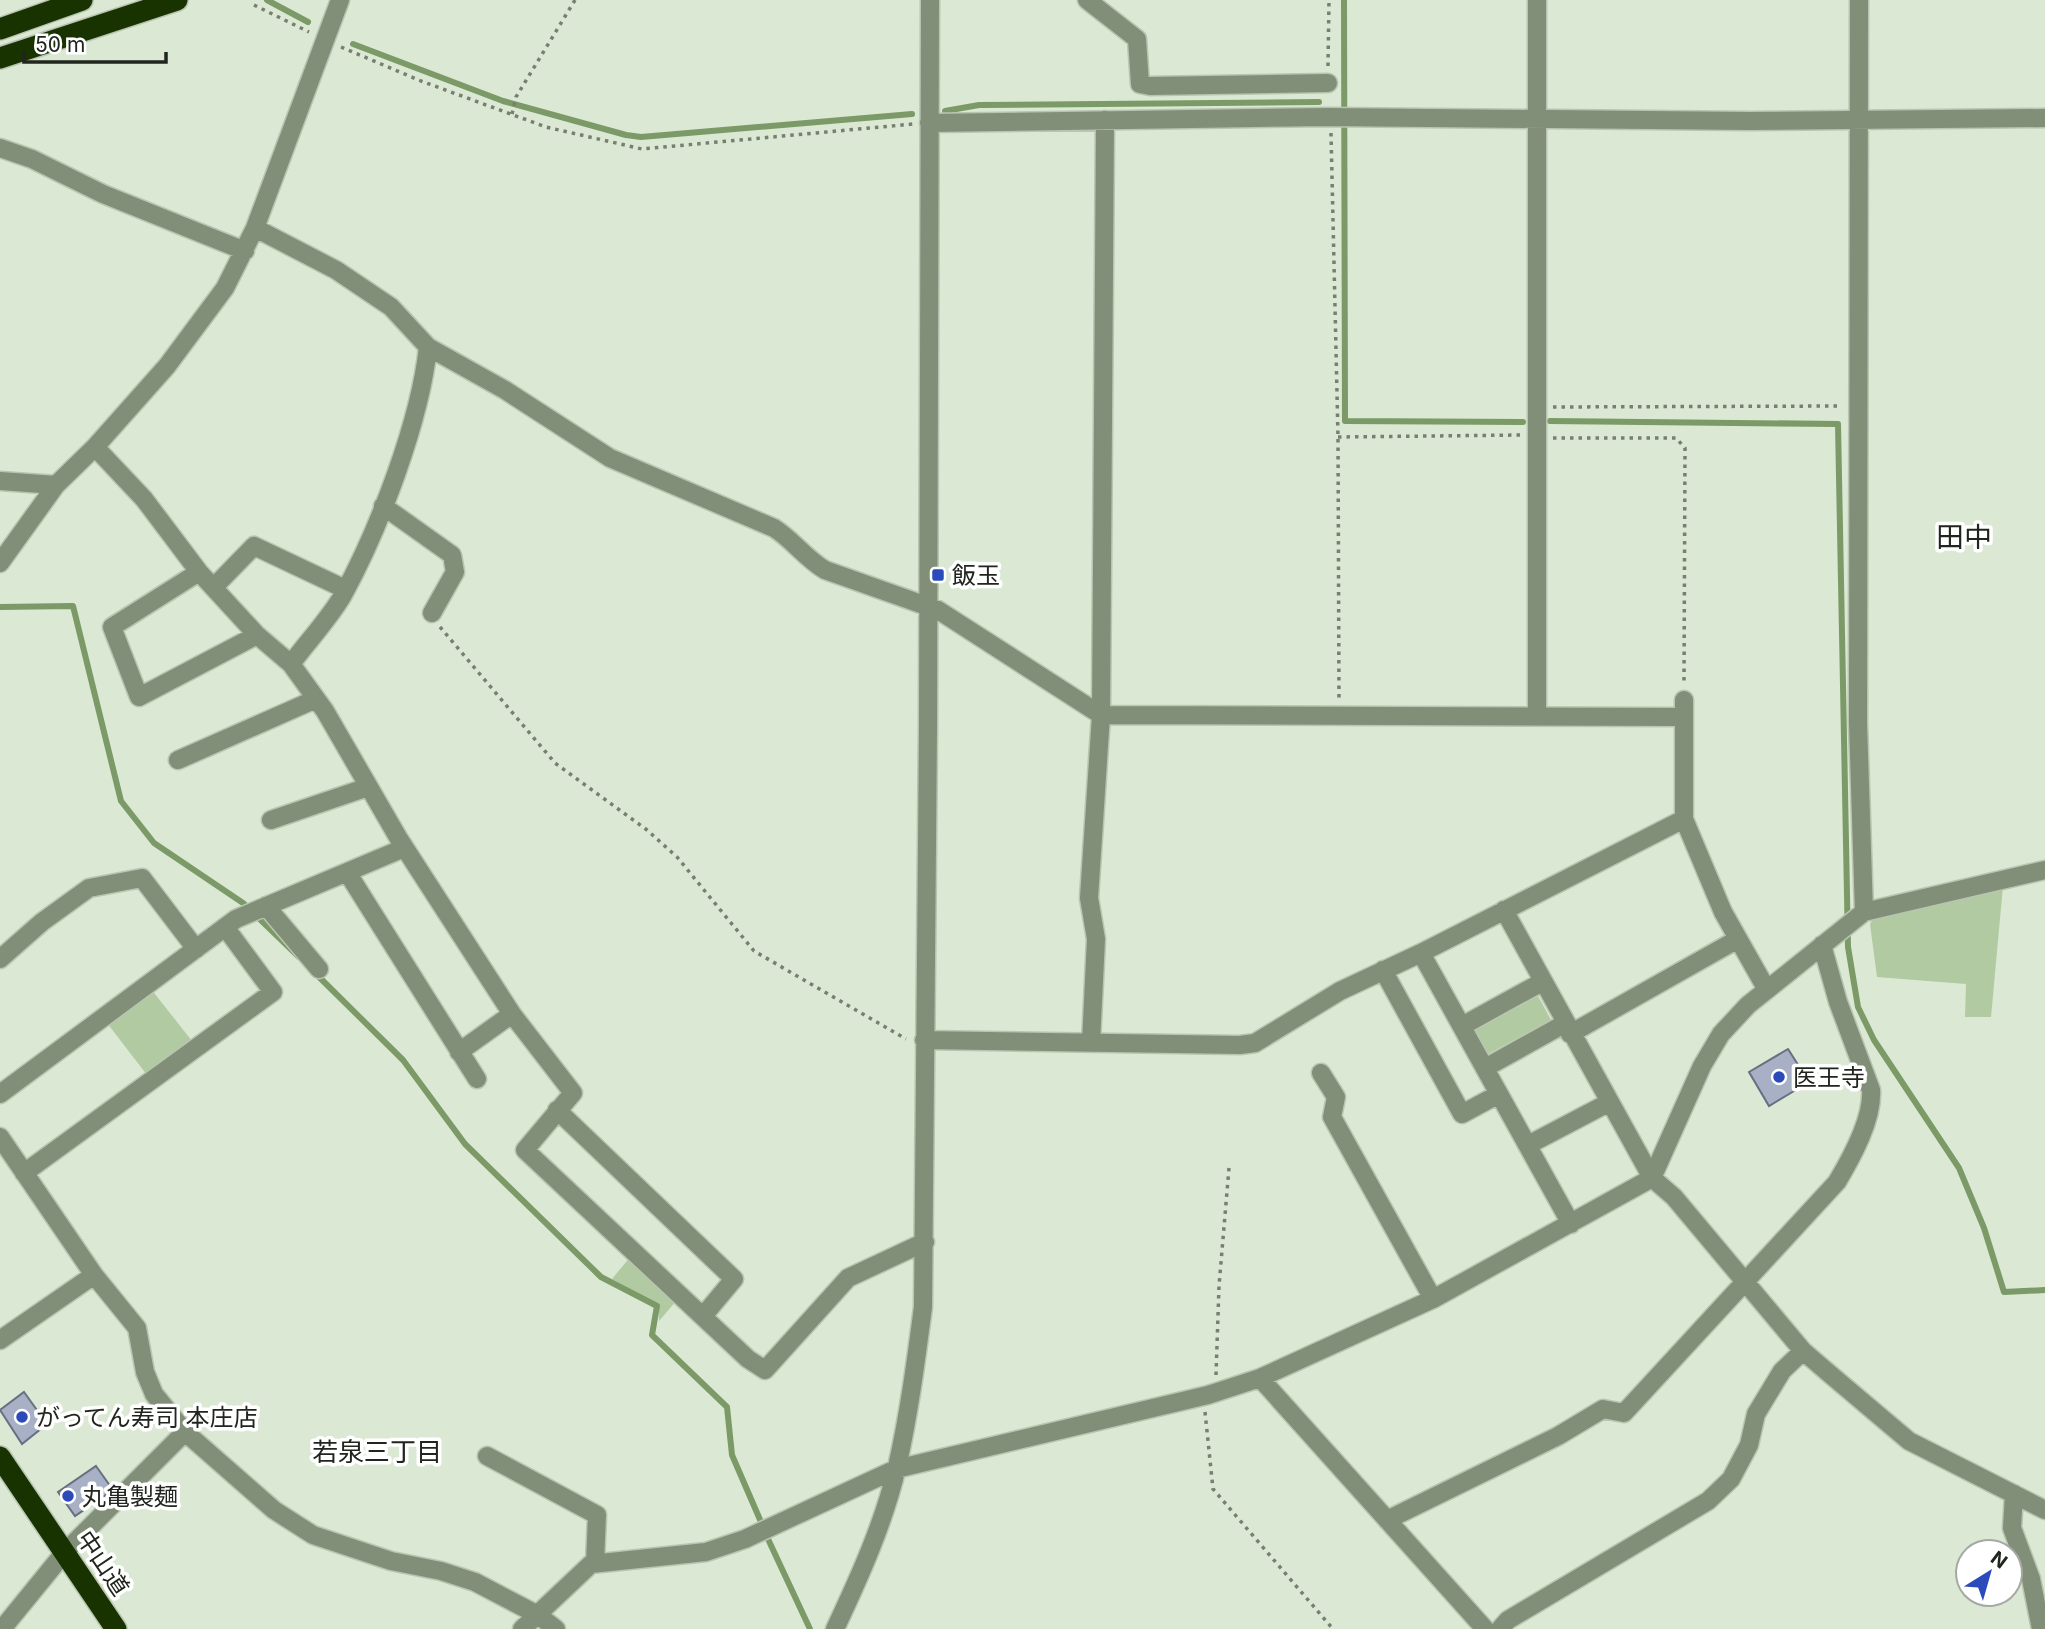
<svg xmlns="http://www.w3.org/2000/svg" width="2045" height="1629" viewBox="0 0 2045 1629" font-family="Inter,'Noto Sans JP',sans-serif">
  <rect width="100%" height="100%" fill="#dbe8d3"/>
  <!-- green -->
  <path fill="#b1caa1" d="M2003 886 1991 1017H1965L1966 984 1877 977 1870 924 1877 912Z
    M151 989 192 1041 147 1075 107 1023Z
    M1538 996 1551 1020 1486 1055 1473 1031Z
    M631 1256 677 1300 659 1321V1305L612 1279Z"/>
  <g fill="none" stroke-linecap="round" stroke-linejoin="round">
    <!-- stream -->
    <path stroke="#7b9a67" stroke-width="6" d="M267 0 308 22
      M1344 0 1345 421 1523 422
      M353 44 503 101 626 135 641 137 912 114
      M945 111 979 105 1319 102
      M1550 421 1838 424 1848 947 1858 1007 1874 1040 1959 1168 1984 1228 2004 1292 2045 1290
      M0 607 73 606 121 801 154 843 243 903 299 957
      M314 972 403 1060 465 1144 601 1277 657 1306 652 1335 727 1407 732 1455 761 1522
      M768 1539 810 1629"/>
  </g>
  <!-- building -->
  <path fill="#a7b0c4" stroke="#676f82" stroke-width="2" d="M1788 1049 1809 1082 1769 1106 1749 1072Z
    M24 1392 47 1424 22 1444 0 1410Z
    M96 1466 113 1490 75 1516 58 1492Z"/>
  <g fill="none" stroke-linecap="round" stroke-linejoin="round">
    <defs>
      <path id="minor" d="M1087 0 1137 39 1140 84 1150 86 1328 83
        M1859 0 1858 723 1864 912
        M929 123 1328 117 1750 121 2045 118
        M0 148 32 159 103 194 245 251
        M255 228 336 270 391 307 428 347 505 390 610 458 774 528C793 540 805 558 825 570L938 610 1101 715 1683 717
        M95 447 144 499 199 572 257 635 291 664 325 711 399 839 512 1014 573 1093 525 1150 748 1359 765 1370 848 1278 925 1242
        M0 481 56 485
        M383 506 452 555 455 572 432 613
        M0 563 56 485 95 447 167 366 225 288 255 228 340 0
        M199 572 112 627 139 697 257 635
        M214 587 254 546 345 589
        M291 664C308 641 329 619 343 595 379 529 420 422 428 347
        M1684 700V819L1723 912 1767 990
        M1537 714V0
        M178 760 316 699
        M271 820 368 787
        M347 872 477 1079
        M266 906 319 969
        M1504 910 1652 1178 1674 1197 1803 1351 1831 1375 1909 1441 2045 1510
        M1421 953 1571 1224
        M0 959 42 922 89 888 142 878 196 949
        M1383 970 1462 1114 1499 1094
        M1462 1026 1542 982
        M1570 1034 1738 939
        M924 1040 1240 1045 1255 1043 1340 991 1421 953 1684 819
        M1091 1043 1096 939 1089 898 1101 715 1105 120
        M459 1052 512 1014
        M1485 1068 1564 1024
        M1321 1073 1336 1097 1332 1117 1433 1299
        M0 1094 236 919 404 848
        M557 1110 734 1279 704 1315
        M0 1137 94 1275 137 1328 145 1372 154 1394 185 1432 274 1510 313 1535 391 1561 441 1571 475 1582 538 1615 556 1629
        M1528 1145 1608 1103
        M24 1173 273 992 225 927
        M0 1340 94 1275
        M1260 1378 1485 1629
        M487 1456 597 1515 595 1563
        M2014 1494 2012 1528 2031 1579 2041 1629
        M1387 1520 1558 1436 1603 1409 1624 1413 1837 1182C1852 1157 1873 1119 1871 1090L1838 1002 1822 945
        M2 1629 64 1553 185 1432
        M522 1629 591 1564 706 1552 745 1539 896 1469 1208 1395 1260 1378 1433 1299 1652 1178 1702 1066 1721 1034 1748 1005 1864 912 2045 870
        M835 1629C859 1578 884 1523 897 1467 909 1414 916 1361 923 1307L928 728 930 0
        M1500 1629 1508 1620 1708 1501 1731 1479 1749 1445 1756 1414 1782 1371 1803 1351"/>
      <path id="highway" d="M0 29 82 0
        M0 58 177 0
        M0 1457 116 1629"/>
    </defs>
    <!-- minor casing -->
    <use href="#minor" stroke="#b9c5b2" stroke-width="21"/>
    <!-- highway casing -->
    <use href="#highway" stroke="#b9c5b2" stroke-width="24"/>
    <!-- path -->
    <path stroke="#777f71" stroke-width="3.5" stroke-dasharray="3.5 5" stroke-linecap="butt" d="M254 5 309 32
      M341 47 421 81 546 127 642 149 913 124
      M1328 66 1329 0
      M512 114 516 97 575 0
      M1331 133 1338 437 1339 700
      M1553 407 1842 406
      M1338 437 1521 435
      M1553 438H1676L1685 448 1684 682
      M440 627 555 763 647 830 677 857 754 951 906 1039
      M1216 1375 1219 1286 1229 1168
      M1205 1412 1213 1489 1333 1629"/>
    <!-- minor -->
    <use href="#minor" stroke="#818f78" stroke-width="18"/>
    <!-- highway -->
    <use href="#highway" stroke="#183200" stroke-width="21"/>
  </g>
  <!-- markers -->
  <g fill="#2b4bba" stroke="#fff" stroke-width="2.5">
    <rect x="931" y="568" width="14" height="14" rx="3.5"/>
    <circle cx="1779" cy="1077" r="7"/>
    <circle cx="22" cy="1417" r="7"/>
    <circle cx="68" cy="1496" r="7"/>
  </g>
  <g text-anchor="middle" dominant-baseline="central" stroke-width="7" stroke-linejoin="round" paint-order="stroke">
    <!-- poi labels -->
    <g font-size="24" fill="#20251d" stroke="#fff" text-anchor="start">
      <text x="952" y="575">飯玉</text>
      <text x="1793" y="1077">医王寺</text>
      <text x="36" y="1417">がってん寿司 本庄店</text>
      <text x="82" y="1496">丸亀製麺</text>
    </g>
    <!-- street labels -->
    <g font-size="24" fill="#20251d" stroke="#fff">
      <text transform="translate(103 1563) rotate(56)">中山道</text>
    </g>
    <!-- neighbourhood labels -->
    <g font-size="26" fill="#20251d" stroke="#fff">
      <text x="377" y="1451">若泉三丁目</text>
    </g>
    <!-- quarter labels -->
    <g font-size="28" fill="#20251d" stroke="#fff">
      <text x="1964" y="537">田中</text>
    </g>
  </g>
  <!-- north arrow -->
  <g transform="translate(1989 1573) rotate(37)"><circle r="33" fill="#ffffff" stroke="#a6a8a5" stroke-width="2"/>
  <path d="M0-5L12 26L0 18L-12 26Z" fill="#2b4bba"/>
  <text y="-10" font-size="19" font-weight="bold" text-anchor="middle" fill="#20251d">N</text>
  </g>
  <!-- scale -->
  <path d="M24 52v10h142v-10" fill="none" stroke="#20251d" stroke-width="3.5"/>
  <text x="35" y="52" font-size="21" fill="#20251d" stroke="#ffffff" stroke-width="5" paint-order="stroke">50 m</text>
</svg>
